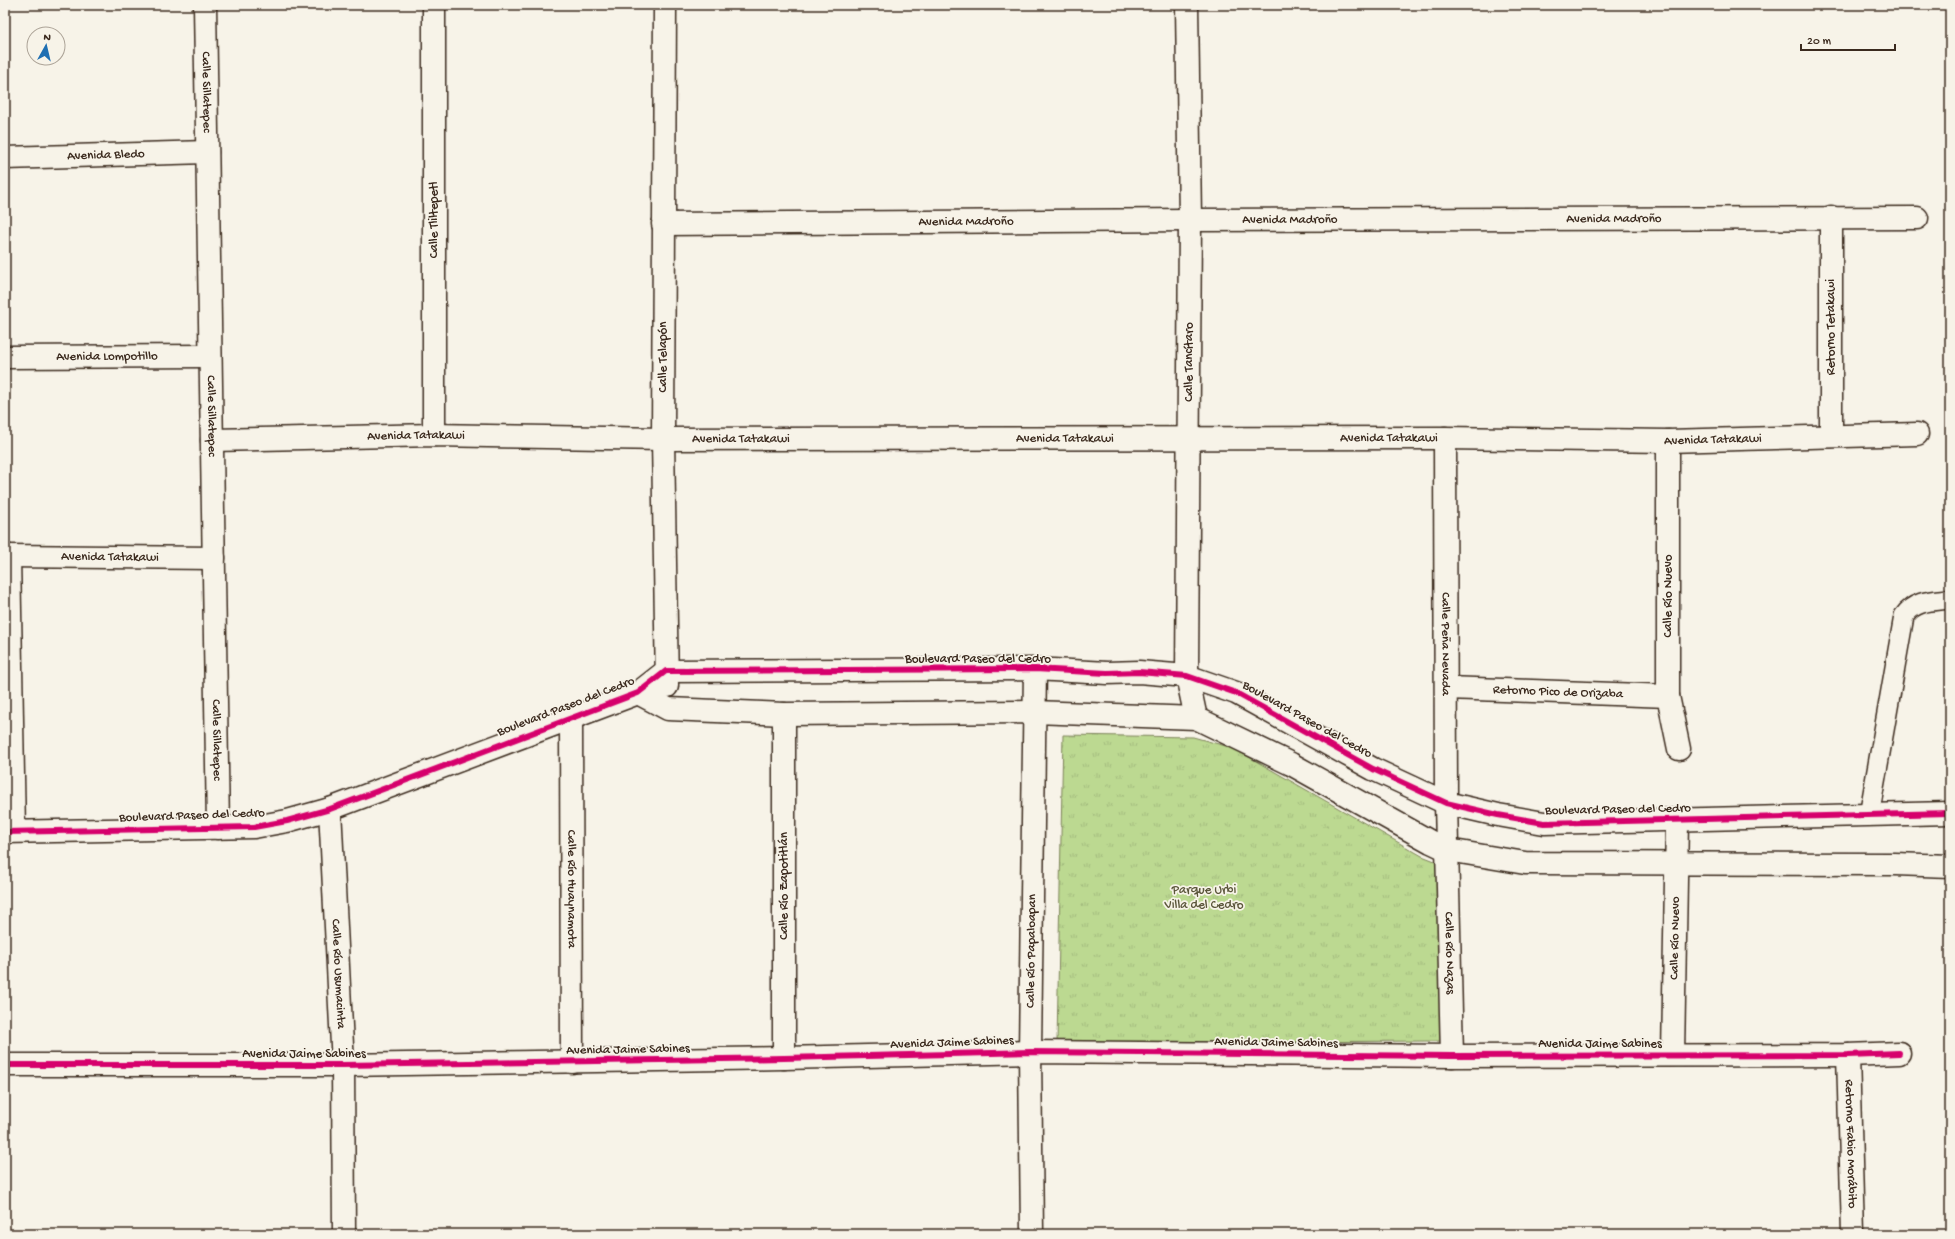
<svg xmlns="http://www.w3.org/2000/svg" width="1955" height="1239" viewBox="0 0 1955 1239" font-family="'Gochi Hand',sans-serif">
  <defs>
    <pattern id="grass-tufts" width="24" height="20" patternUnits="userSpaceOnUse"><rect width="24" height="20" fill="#bcd991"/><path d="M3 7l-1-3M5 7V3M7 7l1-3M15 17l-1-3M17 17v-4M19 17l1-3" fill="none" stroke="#a2ba7d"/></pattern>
  </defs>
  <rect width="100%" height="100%" fill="#f7f3e8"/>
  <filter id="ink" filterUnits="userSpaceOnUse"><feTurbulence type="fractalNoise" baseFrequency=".025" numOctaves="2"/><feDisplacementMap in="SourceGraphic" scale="8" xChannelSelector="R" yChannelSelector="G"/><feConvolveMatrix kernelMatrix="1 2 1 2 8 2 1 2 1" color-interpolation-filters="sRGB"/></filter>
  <g filter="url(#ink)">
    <!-- grass -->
    <path fill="url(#grass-tufts)" stroke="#7c8258" d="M1063 735 1193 737 1233 748 1422 856 1445 865 1452 1031 1440 1041 1057 1043Z"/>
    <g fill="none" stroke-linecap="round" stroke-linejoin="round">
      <defs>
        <path id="lane" d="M1869 816 1904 616C1915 600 1932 601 1950 599"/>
        <g id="street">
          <path id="s1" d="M205 5 218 828"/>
          <path d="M434 5V435"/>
          <path d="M665 5 663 439 667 686"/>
          <path d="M1187 5 1190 220 1187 676 1196 718"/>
          <path id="s2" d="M5 158 207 152"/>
          <path id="s3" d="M663 224 1190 220 1917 218"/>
          <path id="s4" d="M5 357 210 356"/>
          <path d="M1831 436V217"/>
          <path id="s5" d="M1445 438 1446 803 1452 1056"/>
          <path id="s6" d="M212 440 434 435 663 439 1445 438 1668 441 1917 434"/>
          <path d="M1668 441V696L1679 749"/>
          <path id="s7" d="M5 556 214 558"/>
          <path d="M9 556 14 831"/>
          <path id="s8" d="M1447 688 1668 696"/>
          <path d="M638 693 668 709 784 714 1034 712 1196 718 1291 764 1431 842 1448 850 1525 863 1895 864 1950 866"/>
          <path id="s9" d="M571 717 572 1062"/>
          <path id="s10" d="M330 809 343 1065 344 1234"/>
          <path d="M5 832 254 827 287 821 330 809 638 693 666 671 1035 669 1107 673 1139 672 1187 676 1236 693 1373 769 1446 803 1498 815 1544 823 1950 813"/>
          <path id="s11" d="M1673 1055 1677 821"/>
          <path id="s12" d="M1848 1055 1853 1234"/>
          <path d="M784 1058V714"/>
          <path d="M5 1065H343L784 1058 1030 1052 1452 1056 1848 1055 1899 1053"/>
          <path id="s13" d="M1032 1234 1030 1052 1035 669"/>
        </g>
      </defs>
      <!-- lane casing -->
      <use href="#lane" stroke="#3b2a1e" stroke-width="22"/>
      <!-- street casing -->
      <use href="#street" stroke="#3b2a1e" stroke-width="25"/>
      <!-- lane -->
      <use href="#lane" stroke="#f7f3e8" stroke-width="19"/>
      <!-- street -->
      <use href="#street" stroke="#f7f3e8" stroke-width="22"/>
      <defs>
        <path id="cycleway" d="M5 832 254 827 287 821 330 809 638 693 666 671 1035 669 1107 673 1139 672 1187 676 1236 693 1373 769 1446 803 1498 815 1544 823 1950 813
          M5 1065H343L784 1058 1030 1052 1452 1056 1848 1055 1899 1053"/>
      </defs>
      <!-- cycleway casing -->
      <use href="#cycleway" stroke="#f7f3e8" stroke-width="8"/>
      <!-- cycleway -->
      <use href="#cycleway" stroke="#d6006c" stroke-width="6"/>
    </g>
  </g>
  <g text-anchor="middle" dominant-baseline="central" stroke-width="3.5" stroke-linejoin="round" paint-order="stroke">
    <!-- street labels -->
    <g font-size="13" fill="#3b2a1e" stroke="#f7f3e8">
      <text stroke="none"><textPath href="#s1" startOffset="87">Calle Sillatepec</textPath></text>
      <text stroke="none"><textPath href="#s2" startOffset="101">Avenida Bledo</textPath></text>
      <text stroke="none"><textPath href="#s3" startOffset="951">Avenida Madroño</textPath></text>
      <text stroke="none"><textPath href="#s3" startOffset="627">Avenida Madroño</textPath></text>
      <text transform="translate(434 220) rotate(-90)">Calle Tliltepetl</text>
      <text stroke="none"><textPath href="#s3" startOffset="303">Avenida Madroño</textPath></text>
      <text transform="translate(1831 327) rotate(-90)">Retorno Tetakawi</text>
      <text stroke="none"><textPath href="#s4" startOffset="102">Avenida Lompotillo</textPath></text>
      <text transform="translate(663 357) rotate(-90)">Calle Telapón</text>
      <text transform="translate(1189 362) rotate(-90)">Calle Tancítaro</text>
      <text stroke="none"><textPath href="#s1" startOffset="411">Calle Sillatepec</textPath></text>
      <text stroke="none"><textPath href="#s6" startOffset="204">Avenida Tatakawi</textPath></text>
      <text stroke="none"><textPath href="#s6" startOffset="1177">Avenida Tatakawi</textPath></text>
      <text stroke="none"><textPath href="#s6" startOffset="529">Avenida Tatakawi</textPath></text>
      <text stroke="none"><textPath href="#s6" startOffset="853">Avenida Tatakawi</textPath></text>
      <text stroke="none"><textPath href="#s6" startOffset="1501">Avenida Tatakawi</textPath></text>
      <text stroke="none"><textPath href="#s7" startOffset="105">Avenida Tatakawi</textPath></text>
      <text transform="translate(1668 596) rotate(-90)">Calle Río Nuevo</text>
      <text stroke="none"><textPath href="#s5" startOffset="206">Calle Peña Nevada</textPath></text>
      <text x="978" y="659">Boulevard Paseo del Cedro</text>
      <text stroke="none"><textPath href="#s8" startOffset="111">Retorno Pico de Orizaba</textPath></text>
      <text transform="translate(566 707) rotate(-21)">Boulevard Paseo del Cedro</text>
      <text transform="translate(1307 720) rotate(29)">Boulevard Paseo del Cedro</text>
      <text stroke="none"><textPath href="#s1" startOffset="735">Calle Sillatepec</textPath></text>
      <text transform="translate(1618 810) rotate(-1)">Boulevard Paseo del Cedro</text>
      <text transform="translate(192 816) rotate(-2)">Boulevard Paseo del Cedro</text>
      <text transform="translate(784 886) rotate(-90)">Calle Río Zapotitlán</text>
      <text stroke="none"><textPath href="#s9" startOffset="172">Calle Río Huaynamota</textPath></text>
      <text stroke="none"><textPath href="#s11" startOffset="117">Calle Río Nuevo</textPath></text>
      <text stroke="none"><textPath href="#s13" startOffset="283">Calle Río Papaloapan</textPath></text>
      <text stroke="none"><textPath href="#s5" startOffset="515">Calle Río Nazas</textPath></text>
      <text stroke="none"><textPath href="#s10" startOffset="165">Calle Río Usumacinta</textPath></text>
      <text transform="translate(952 1043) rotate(-2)">Avenida Jaime Sabines</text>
      <text transform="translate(1276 1043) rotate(1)">Avenida Jaime Sabines</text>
      <text x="1600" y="1044">Avenida Jaime Sabines</text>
      <text transform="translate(628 1050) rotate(-1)">Avenida Jaime Sabines</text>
      <text x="304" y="1054">Avenida Jaime Sabines</text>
      <text stroke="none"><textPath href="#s12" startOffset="89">Retorno Fabio Morábito</textPath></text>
    </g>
    <!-- park labels -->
    <g font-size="13" fill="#5b563b" stroke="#f7f3e8">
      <text x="1204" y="890">Parque Urbi<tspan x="1204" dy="15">Villa del Cedro</tspan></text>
    </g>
  </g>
  <!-- margin -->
  <rect width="1955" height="1239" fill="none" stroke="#f7f3e8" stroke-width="20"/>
  <rect x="10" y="10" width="1935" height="1219" fill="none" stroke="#3b2a1e" stroke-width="1.5" filter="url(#ink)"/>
  <!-- north arrow -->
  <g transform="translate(46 46) rotate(8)"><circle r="19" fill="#f7f3e8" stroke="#aca397"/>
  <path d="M0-3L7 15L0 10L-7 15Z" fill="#1f6fb2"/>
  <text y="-6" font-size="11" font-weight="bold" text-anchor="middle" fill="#3b2a1e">N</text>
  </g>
  <!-- scale -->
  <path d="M1801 44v6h94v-6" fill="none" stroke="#3b2a1e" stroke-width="2"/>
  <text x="1807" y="44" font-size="12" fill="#3b2a1e" stroke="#f7f3e8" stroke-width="3" paint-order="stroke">20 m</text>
</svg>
